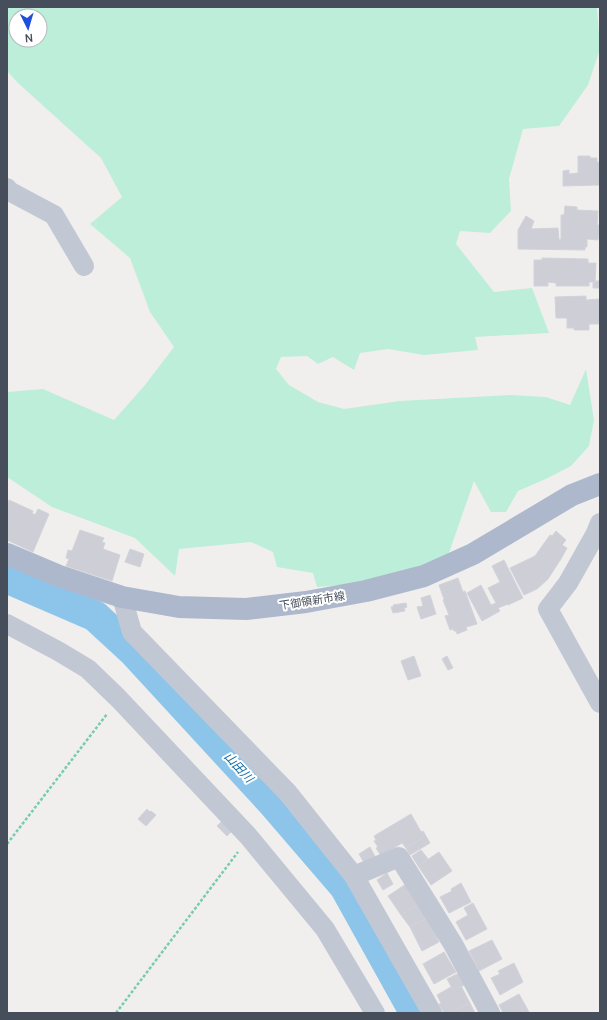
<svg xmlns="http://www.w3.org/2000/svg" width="607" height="1020" viewBox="0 0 607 1020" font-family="Manrope,'Noto Sans JP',sans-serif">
  <rect width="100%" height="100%" fill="#f1efee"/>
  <!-- green -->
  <path fill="#bdeed9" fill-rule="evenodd" d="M7 7H597L600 49 588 85 559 126 523 129 509 179 511 211 490 233 460 231 456 244 494 292 532 288 549 333 475 337 478 350 424 355 388 349 360 353 354 370 333 357 318 364 307 356 281 357 276 369 289 385 318 402 344 409 400 401 510 395 546 397 570 405 586 369 594 420 589 446 571 466 548 478 518 491 506 512H491L474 481 449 553 433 562 378 582 317 587 313 573 277 567 273 552 251 542 179 549 175 576 135 538 52 507 7 477V392L43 389 114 420 145 385 174 347 150 312 130 258 90 224 122 197 101 158 18 83 7 71ZM16 16H40V40H16Z"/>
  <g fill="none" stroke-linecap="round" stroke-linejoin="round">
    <!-- river -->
    <path stroke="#8cc5e9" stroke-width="31" d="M7 578 95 616 133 651 271 801 345 887 415 1013"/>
  </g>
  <!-- building -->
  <path fill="#cecfd6" stroke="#d2d3da" d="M578 156H590V158H597V162H600V185L563 186V171L569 170V174L578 173Z
    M565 206 577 207V210L598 211 597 225H599L598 240 587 239V247H585V250L518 249V230L526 216 534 221 531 229 558 228 559 240 561 239V215H564Z
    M542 258 588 259V263H596L595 282H589V286H556V283L548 282V286H534V260H542Z
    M595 281H600V288H593V282H595Z
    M586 296V300L600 299V324H589V330H574V328H567V318H556L555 297Z
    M9 500 33 511 32 513 35 515 38 509 49 514 33 552 7 540V505Z
    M80 530 104 538 102 542 105 543 103 549 120 555 112 581 66 566 69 559 66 558 68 550 72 551Z
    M556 531 566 540 562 545 567 548 561 559 548 579 537 589 524 595 510 568 535 556 550 535 552 536Z
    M130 549 144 554 140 567 125 562Z
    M504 560 523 598 508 605V604L498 608 500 611 482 621 467 593 481 585 491 605 496 603 488 588 500 582 492 566Z
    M458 578 463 592 465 591 477 624 466 627 467 630 457 634 456 631H454L453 629 450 630 445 616 449 615 443 600 444 599 439 585Z
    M430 595 436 614 421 619 417 607 423 606 421 598Z
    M406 603 407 607 404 608 405 611 393 613 391 607 394 606 393 605Z
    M414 656 421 676 408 680 401 661Z
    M447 656 453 668 448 670 442 659Z
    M147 809 150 812 151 811 156 815 146 826 138 819Z
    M411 814 424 837 406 848 402 843 381 856 376 848 378 847 374 841 376 840 374 836Z
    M222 821 232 831 227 836 217 826Z
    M423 831 430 843 410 855 406 848 424 837 421 832Z
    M370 847 377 860 366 866 359 854Z
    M421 850 428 859 418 866 412 856Z
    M439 852 452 871 431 885 418 866Z
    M387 873 393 884 383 890 377 880Z
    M461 883 471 902 449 913 440 897 452 891 451 889Z
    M406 884 419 903 401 915 388 896Z
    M419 903 427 918 410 927 401 915Z
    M473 903 487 929 466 940 456 922 468 915 464 908Z
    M427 918 439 942 422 951 410 927Z
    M492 940 502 959 479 971 469 951Z
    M444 952 456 972 434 984 423 964Z
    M514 963 523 982 500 995 491 978 500 974 498 971Z
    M459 973 465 985 453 990 447 979Z
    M461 986 470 1003 449 1013H444L439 1004 441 1003 437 995 451 987 453 990Z
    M519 994 529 1012 526 1013H503L499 1005Z
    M470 1003 475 1013H449Z"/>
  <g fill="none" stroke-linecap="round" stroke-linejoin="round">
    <!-- path -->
    <path stroke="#76cbb0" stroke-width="2.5" stroke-dasharray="3 2" stroke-linecap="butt" d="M7 844 107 714
      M116 1013 238 852"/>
    <!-- minor -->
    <path stroke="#c2c8d3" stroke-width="20" d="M7 188 9 191 54 215 84 266
      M600 523 595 535 568 583 548 609 600 703
      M122 597 132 632 288 793 354 876 432 1013
      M7 624 58 651 88 669 119 699 249 837 325 929 375 1013
      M354 876 399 857 453 944 490 1013"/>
    <!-- major -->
    <path stroke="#aeb8cc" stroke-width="22" d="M7 554 59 576 122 597 179 607 246 609 306 602 366 591 424 576 473 554 572 495 600 484"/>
  </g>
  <g text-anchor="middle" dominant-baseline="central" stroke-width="4" stroke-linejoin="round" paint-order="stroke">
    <!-- street labels -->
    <g font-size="11" fill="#474e5b" stroke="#fff">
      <text transform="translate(312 600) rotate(-9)">下御領新市線</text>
    </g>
    <!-- water labels -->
    <g font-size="12" font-style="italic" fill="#106ba5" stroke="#fff">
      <text transform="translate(239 767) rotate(47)">山田川</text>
    </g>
  </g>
  <!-- border -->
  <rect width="607" height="1020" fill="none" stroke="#474e5b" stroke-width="16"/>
  <!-- north arrow -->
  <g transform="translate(28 28) rotate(175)"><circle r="19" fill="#ffffff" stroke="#b5b8bd"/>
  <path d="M0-3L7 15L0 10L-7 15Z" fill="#1e4edb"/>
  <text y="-6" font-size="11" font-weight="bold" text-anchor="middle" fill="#474e5b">N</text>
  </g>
</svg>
